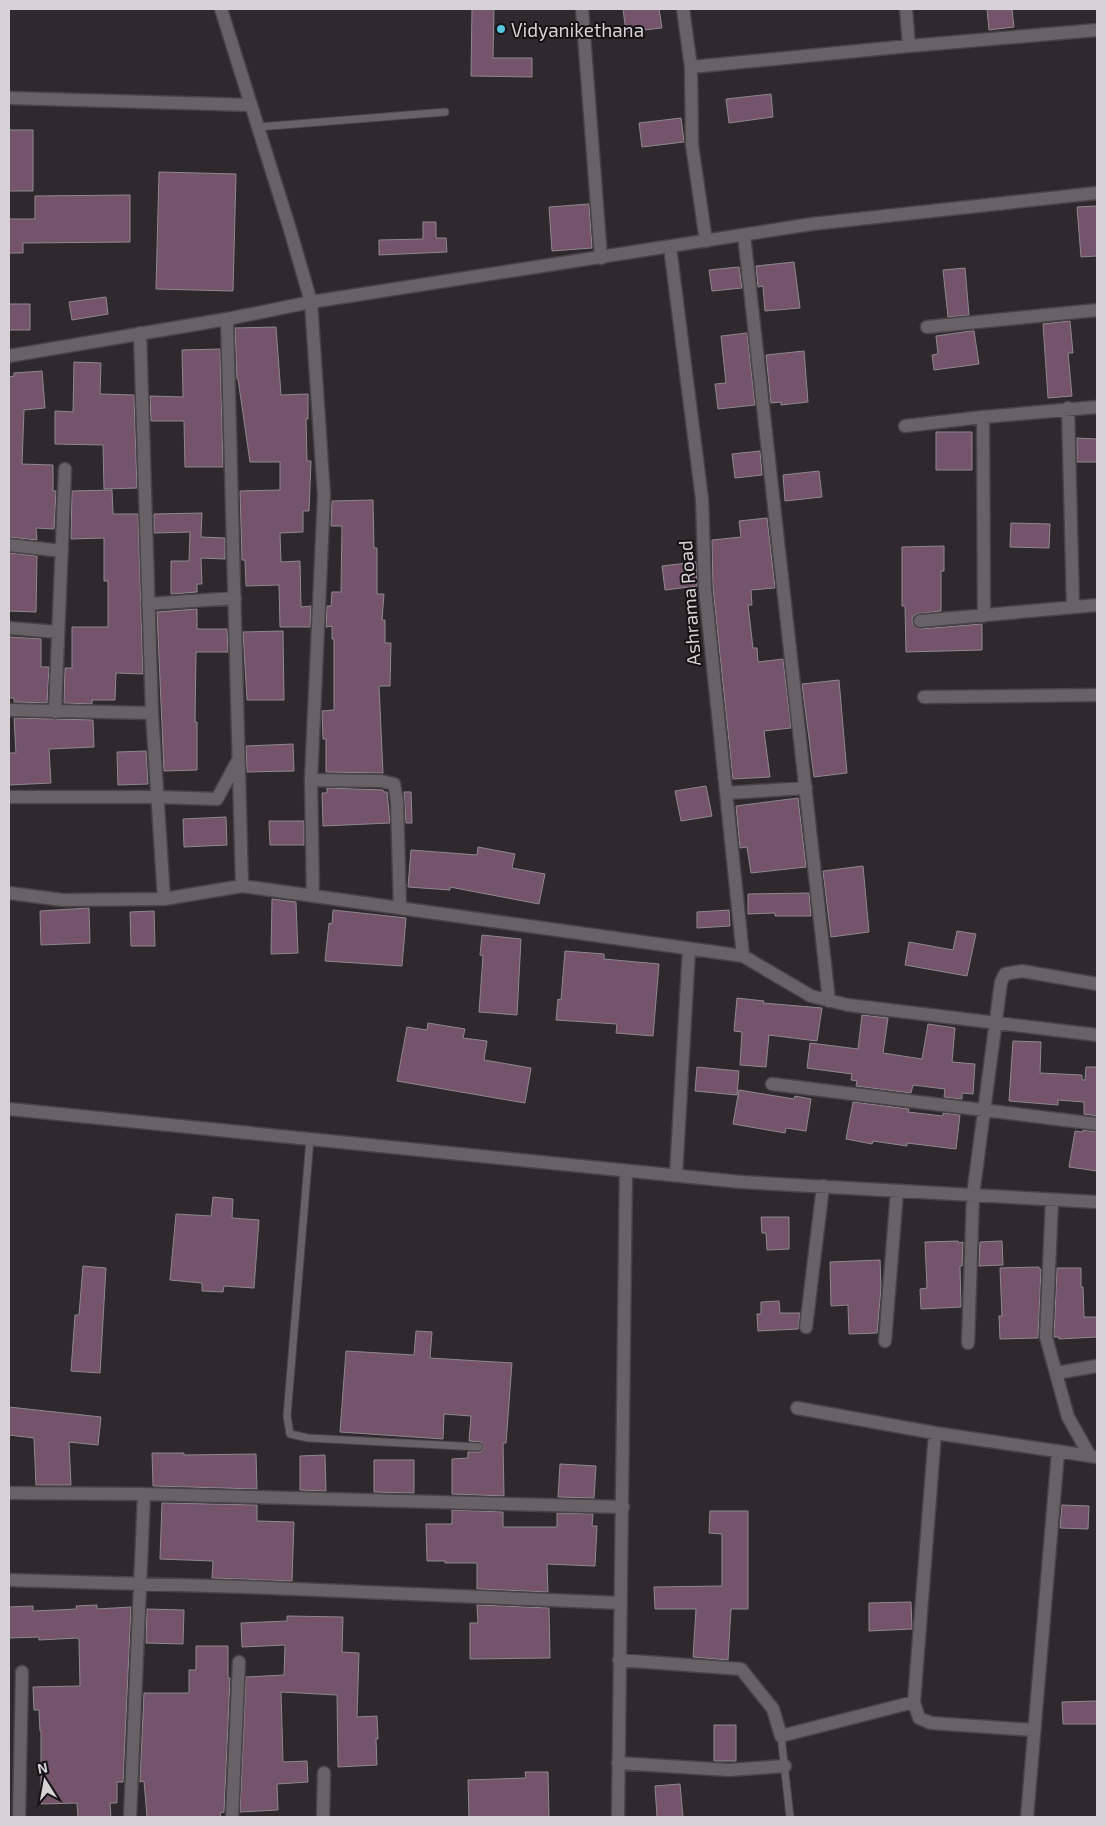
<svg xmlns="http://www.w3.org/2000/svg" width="1106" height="1826" viewBox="0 0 1106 1826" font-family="'Exo 2',sans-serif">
  <rect width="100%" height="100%" fill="#2f282d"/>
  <!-- building -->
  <path fill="#73546a" stroke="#90888d" d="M472 9H494L493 58H532V77L471 76Z
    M623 9H659L662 28 626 32Z
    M987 9H1012L1014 27 989 30Z
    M771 94 773 117 729 123 726 99Z
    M681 118 684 142 642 147 639 123Z
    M9 130H33V191H9Z
    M159 172 236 174 233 291 156 289Z
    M130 195V242L23 243V253H9V219H35V196Z
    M589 204 592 248 552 251 549 207Z
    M1097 206V256L1081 257 1077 207Z
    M423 222H436V238H446L447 252 379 255V240L423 239Z
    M794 262 800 308 765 311 763 286 758 287 756 266Z
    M739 267 742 288 712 291 709 270Z
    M965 268 969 315 948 317 943 270Z
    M106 297 108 314 72 320 69 302Z
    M9 304H30V330H9Z
    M1070 321 1073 353H1068L1072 396 1048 398 1043 324Z
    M276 327 281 395 308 394V419H306L307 461H311L309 511H303V532L280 533 281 562 300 561 301 607 311 606 310 627H280L279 585 246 586 245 560H242L240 491 280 490V462H250L238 379H237L235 328Z
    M971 331H974L979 364 934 370 932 355 938 354 936 336Z
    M747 333 755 405 718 409 715 384 726 383 721 336Z
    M220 349 223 467H185L184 421H151L150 396 183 397 182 350Z
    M804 351 808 402 781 405V402L771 403 766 355Z
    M74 362 101 363 100 394 134 395 137 488 104 489 103 445 55 444V411L73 412Z
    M42 371 45 408 24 410 22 464 53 465V491H56L54 529 36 528 37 540 9 537V377L14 376V373Z
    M936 432H972V470H936Z
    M1077 438 1097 439V462H1077Z
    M760 451 762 475 735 478 732 454Z
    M819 471 822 497 785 501 783 475Z
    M112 490 113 514H138L143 674 116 673 115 700H92V704L64 703 65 668H72V627H108V581H104V538L71 539 72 491Z
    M373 500 374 548H377V594H384L382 620H385V643H391L390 686H379L383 773 326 772V739H323L322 711 334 710V639H332V626L326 627 327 606H331L332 592H341L342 526H331L332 501Z
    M202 513 201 537 225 538V559L201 558 202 584H197V592L171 594V561H189L190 532 154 533V514Z
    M767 518 775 588 751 590 752 605H748L753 648H757L758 662 783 659 791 728 764 731 770 777 733 779 713 588 712 540 741 537 739 521Z
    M1011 523 1050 524 1049 548 1010 547Z
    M944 546V571H941V611L916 614 912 618 913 625 921 629 982 624V650L906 652 905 606H902V547Z
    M9 553 37 556 36 612 9 611Z
    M696 562 697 586 665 590 662 566Z
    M197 609V629H227L228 652H196L195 722H197V770L164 771 157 612Z
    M283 631 284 700H247L243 632Z
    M9 637 41 639V667H49L47 703 14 702V698H9Z
    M839 680 847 773 814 777 802 684Z
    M14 718 93 720 94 747 49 749 51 783 9 785V753H16Z
    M293 744 294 771 247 772 246 746Z
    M146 751 148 784 118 785 117 752Z
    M706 786 712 816 681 821 675 791Z
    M327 788 383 790 384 792H387L390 823 323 826 322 793H327Z
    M404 792H411L412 823H406Z
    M798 798 806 867 751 873 747 847 740 848 736 806Z
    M226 817 227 845 184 847 183 819Z
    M269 821H304V845H270Z
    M478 847 515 854 512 868 545 874 539 904 450 887V890L408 887 411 850 477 855Z
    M863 866 869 932 831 937 823 871Z
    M809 893 811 916H775V913L748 914V894Z
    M272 899 296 902 298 953 271 954Z
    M89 908 90 943 41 945 40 911Z
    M333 910 406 918 402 966 325 961 329 923 332 924Z
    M729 910 730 926 697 928V912Z
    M154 911 155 946H131L130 912Z
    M957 931 976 934 967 976 905 965 909 942 953 950Z
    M482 935 521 939 517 1015 479 1012 483 956 480 955Z
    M565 951 604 954V959L659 964 653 1036 616 1033 617 1024 556 1020 558 999 561 1000Z
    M737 998 764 1001 763 1003 822 1008 817 1041 769 1035 766 1067 740 1065 742 1032 734 1031Z
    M862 1015 888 1018 883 1053 922 1059 928 1024 955 1028 952 1062 975 1064 973 1094 962 1093V1099L944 1097 945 1089 913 1085 911 1093 856 1086 857 1081 851 1080 852 1074 807 1068 810 1043 858 1049Z
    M428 1023 465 1029 463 1038 487 1041 484 1060 531 1068 525 1103 397 1081 407 1027 427 1030Z
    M1013 1041 1041 1042 1040 1073 1082 1075V1080H1085L1086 1067H1097V1116L1084 1114V1102L1058 1100V1105L1009 1101Z
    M697 1067 739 1071 737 1095 695 1091Z
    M739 1090 794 1099 795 1096 811 1099 806 1131 786 1128 785 1133 733 1124Z
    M853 1102 909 1109 908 1112 943 1116V1113L960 1115 956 1149 907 1143V1146L873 1141 872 1144 846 1139Z
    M1083 1130 1097 1132V1171L1069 1167 1075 1131 1083 1132Z
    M213 1197 233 1199 232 1218 259 1220 254 1288 224 1286 223 1292 202 1291V1283L170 1280 176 1214 211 1216Z
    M761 1217H789V1249L767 1250 766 1233H762Z
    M958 1241 959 1243 963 1242 962 1266H960L961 1307 921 1309 920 1289 927 1288 925 1242Z
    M1002 1241 1003 1265 979 1266 980 1242Z
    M880 1260 881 1288 877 1333 849 1334 848 1305 831 1306 830 1262Z
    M83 1266 106 1268 100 1373 71 1371 75 1315H79Z
    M1039 1267V1269H1041L1038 1338 1000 1339 999 1316H1002L1000 1268Z
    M1057 1268H1081V1287H1083L1084 1317H1097V1337L1059 1339V1337H1054Z
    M779 1301 780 1313H800L798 1329 758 1331 757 1314H761V1302Z
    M416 1331 432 1332 430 1358 512 1363 506 1443H503L504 1496 452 1494V1459L468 1458V1452H481L484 1448 481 1442 469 1441 471 1416 444 1414 443 1439 340 1432 346 1351 414 1355Z
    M9 1407 101 1417 98 1445 69 1442 71 1485H36L34 1438 9 1435Z
    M152 1453H184V1455L256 1454 257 1489 153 1486Z
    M325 1455 326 1491 300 1490V1456Z
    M374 1460H414V1493L374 1492Z
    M560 1464 596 1466 594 1498 558 1497Z
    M162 1503 257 1505V1521L294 1522 292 1581 212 1578 213 1561 160 1559Z
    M1062 1505 1089 1506 1088 1529 1060 1528Z
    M452 1510 503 1512V1527H557V1513L593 1514 592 1526H597L595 1566 547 1564 548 1592 477 1589V1563H445V1561H427L426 1524H452Z
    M710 1511H748V1609H731L728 1660 693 1657 696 1609H655L654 1587 722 1586V1534L709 1533Z
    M911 1602 912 1629 869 1631V1603Z
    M97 1605V1609L131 1607 123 1782H117V1803H110L111 1817H78L77 1803 41 1804V1731H40L39 1710H34L33 1687 80 1686 79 1640 78 1638 39 1640V1637L9 1638V1607L33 1606V1611L77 1609 76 1606Z
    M477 1605 549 1608 550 1658 470 1659V1623H478Z
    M147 1609 184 1610 183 1644 146 1643Z
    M287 1616 343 1617 342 1652 359 1653 357 1717 377 1716 378 1739H376L377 1765 338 1767 337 1695 281 1692 283 1762 307 1761 308 1782 277 1784 278 1810 240 1812 246 1677 284 1675 285 1645 242 1647 241 1623 287 1621Z
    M196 1646H228V1678H230L224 1812 220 1813 221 1817H147L144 1781 140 1782 144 1693H189V1670H196Z
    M1097 1701V1724H1063L1062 1702Z
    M714 1725H736V1761H714Z
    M525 1772H548L549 1817H469L468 1780 526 1778Z
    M680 1784 683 1817H657L655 1786Z"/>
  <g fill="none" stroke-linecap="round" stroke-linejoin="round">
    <defs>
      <path id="lane" d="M258 127 445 112
        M310 1139 287 1416 290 1434 308 1438 479 1447
        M781 1736 790 1817"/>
      <path id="street" d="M221 9 289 226 311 302 324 495 311 780 313 896
        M582 9 601 258
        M683 9 691 67 692 145 706 241
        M906 9 909 46
        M691 67 909 46 1097 30
        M9 98 251 105
        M744 235 829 1001
        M670 247 702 499 705 589 743 956
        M227 319 242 886
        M927 327 1097 310
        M140 333 152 713 164 899
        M1068 408 1073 607
        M983 417 984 616
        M905 426 983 417 1097 407
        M9 545 62 551
        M148 604 235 598
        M920 621 1097 605
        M9 628 58 632
        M924 697 1097 695
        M9 710 152 713
        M55 712 65 469
        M311 780 381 781 394 784 397 801 400 908
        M726 793 806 788
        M9 797H158L217 799 238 760
        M9 893 63 900 164 899 242 886 743 956 811 996 848 1005 1097 1035
        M772 1084 1097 1124
        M676 1175 689 949
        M741 1182 1097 1202
        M1052 1200 1046 1337 1068 1417 1090 1456
        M806 1327 823 1186
        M885 1341 897 1191
        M968 1343 973 1195 1001 982 1005 974 1022 971 1097 984
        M1056 1373 1097 1366
        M797 1408 935 1433 1097 1457
        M935 1433 914 1702 919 1718 931 1723 1033 1730
        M9 1493 144 1494 623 1507
        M9 1580 246 1587 621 1603
        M619 1660 741 1669 773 1709 781 1736 914 1702
        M618 1763 729 1770 785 1766
        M19 1817 22 1672
        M130 1817 144 1494
        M232 1817 239 1662
        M323 1817 324 1773
        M618 1817 626 1171
        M1027 1817 1058 1452"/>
      <path id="secondary" d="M9 356 227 319 311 302 812 224 1097 193
        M9 1109 741 1182"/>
    </defs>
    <!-- lane casing -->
    <use href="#lane" stroke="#494347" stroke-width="9"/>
    <!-- street casing -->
    <use href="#street" stroke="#494347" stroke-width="15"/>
    <!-- secondary casing -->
    <use href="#secondary" stroke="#494347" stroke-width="15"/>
    <!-- lane -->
    <use href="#lane" stroke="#686166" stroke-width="7"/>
    <!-- street -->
    <use href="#street" stroke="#686166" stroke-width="12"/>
    <!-- secondary -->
    <use href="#secondary" stroke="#686166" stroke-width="12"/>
  </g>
  <!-- markers -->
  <circle fill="#56c9e1" stroke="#151214" stroke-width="2" cx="501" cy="29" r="5"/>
  <g text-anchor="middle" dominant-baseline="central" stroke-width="4" stroke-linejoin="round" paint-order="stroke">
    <!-- poi labels -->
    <g font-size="19" fill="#d6d2d5" stroke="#151214" text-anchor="start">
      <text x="511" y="29">Vidyanikethana</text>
    </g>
    <!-- street labels -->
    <g font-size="19" fill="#d6d2d5" stroke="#151214">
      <text transform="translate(689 603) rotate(-94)">Ashrama Road</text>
    </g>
  </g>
  <!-- border -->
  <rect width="1106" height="1826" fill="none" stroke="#d6d2d5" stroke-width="20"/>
  <!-- north arrow -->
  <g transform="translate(45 1781) rotate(349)" stroke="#151214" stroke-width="4" paint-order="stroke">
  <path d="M0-4L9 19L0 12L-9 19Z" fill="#d6d2d5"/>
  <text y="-8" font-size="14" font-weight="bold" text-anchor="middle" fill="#d6d2d5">N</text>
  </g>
</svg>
